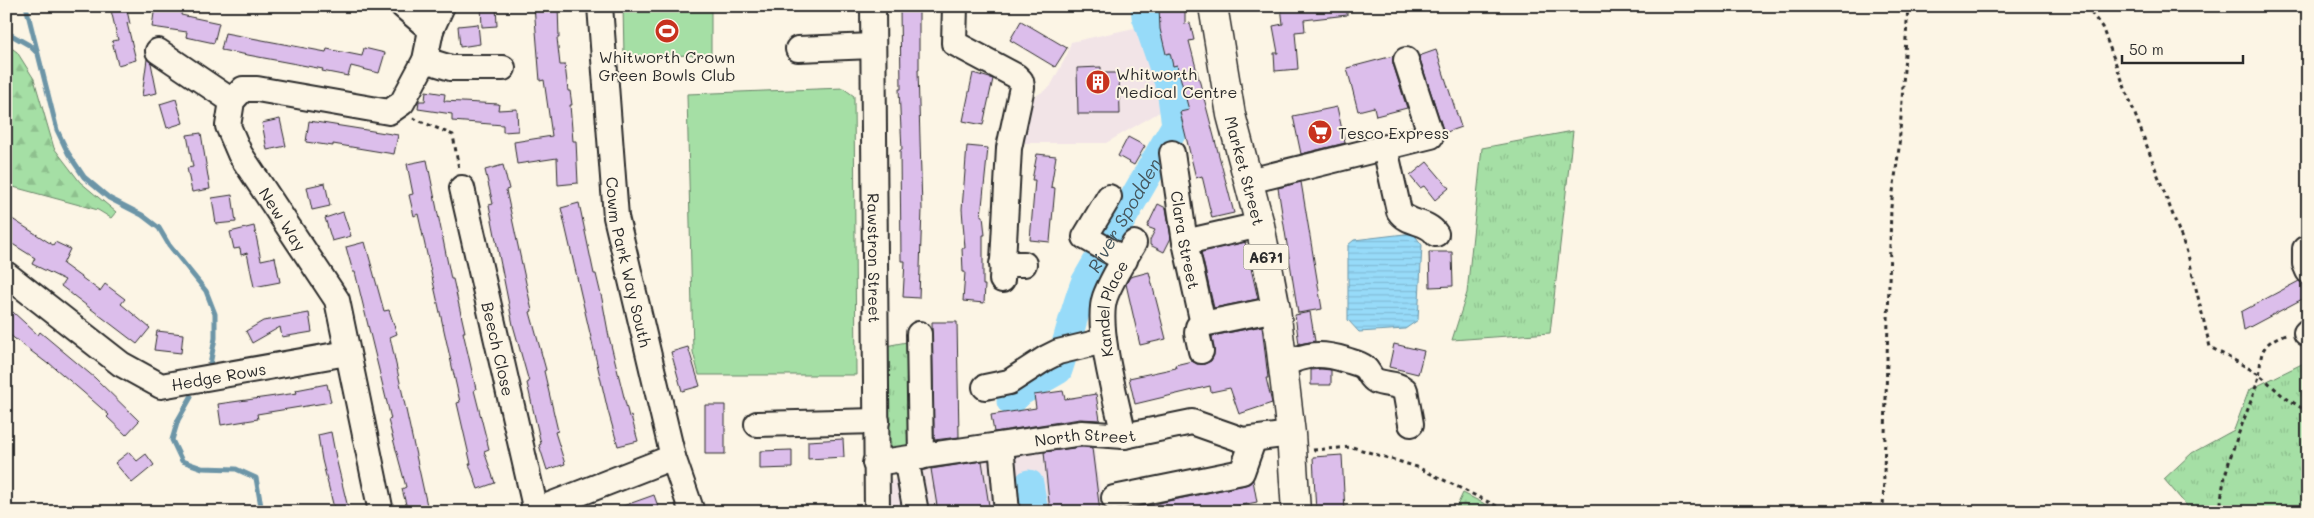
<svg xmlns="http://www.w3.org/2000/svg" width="2314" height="518" viewBox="0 0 2314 518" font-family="Mali,sans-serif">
  <defs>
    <pattern id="grass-tufts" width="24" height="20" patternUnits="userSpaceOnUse" patternTransform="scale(1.25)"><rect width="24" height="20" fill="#a5dfa5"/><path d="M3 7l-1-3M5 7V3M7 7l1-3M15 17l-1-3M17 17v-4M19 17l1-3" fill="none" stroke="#8ec08e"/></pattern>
    <pattern id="forest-firs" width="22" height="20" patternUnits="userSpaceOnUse" patternTransform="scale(1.25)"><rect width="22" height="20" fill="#a5dfa5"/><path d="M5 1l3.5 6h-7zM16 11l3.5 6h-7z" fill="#8ec08e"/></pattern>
    <pattern id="water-rules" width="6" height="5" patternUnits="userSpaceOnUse" patternTransform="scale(1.25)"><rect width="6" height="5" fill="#97dbf9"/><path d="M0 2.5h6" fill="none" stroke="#82bcd6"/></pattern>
  </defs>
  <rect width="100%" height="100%" fill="#fcf5e5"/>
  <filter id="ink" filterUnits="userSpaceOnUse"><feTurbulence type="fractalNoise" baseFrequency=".02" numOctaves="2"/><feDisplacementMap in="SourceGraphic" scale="10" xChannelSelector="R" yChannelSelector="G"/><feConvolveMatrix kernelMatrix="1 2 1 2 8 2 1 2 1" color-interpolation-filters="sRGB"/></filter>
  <g filter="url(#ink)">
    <!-- built -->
    <path fill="#f2e4e7" d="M1143 26 1170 106 1106 143H1020L1028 101 1050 87 1067 55 1071 42Z
      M1094 442 1103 512H887V484L916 466Z"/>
    <!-- grass -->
    <path fill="url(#grass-tufts)" stroke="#688568" d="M1573 131 1550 333 1452 340 1467 293 1482 148Z
      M912 341 914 450 884 454 880 347Z
      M2308 361V512H2192L2164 479 2192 453 2234 430 2249 390Z"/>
    <!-- forest -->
    <path fill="url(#forest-firs)" stroke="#688568" d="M6 44 17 52 34 79 54 148 80 182 116 212 111 218 98 210 6 185Z
      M1463 493 1501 512H1454Z"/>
    <!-- garden -->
    <path fill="#a5dfa5" stroke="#688568" d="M623 6H711V55L624 56Z
      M843 88 854 96 856 375H699L693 352 687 94Z"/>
    <!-- water -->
    <path fill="url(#water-rules)" stroke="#6c95a7" d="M1413 233 1422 245 1418 320 1405 329 1359 332 1348 320V245L1354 240Z"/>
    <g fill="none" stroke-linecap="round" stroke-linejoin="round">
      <!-- stream -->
      <path stroke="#6c95a7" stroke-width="5" d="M26 6 38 54
        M6 32 29 45 38 54 57 130 68 153 84 177 109 198 142 215 159 228 169 245 206 291 215 314V338L210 365
        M191 397 178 420 172 440 182 461 202 468 236 469 256 478 262 512"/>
      <!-- river -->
      <g stroke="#97dbf9" stroke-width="29">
        <path id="s1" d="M1011 401 1020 392 1058 370C1068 341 1074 311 1085 283L1176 125 1171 89 1146 16 1145 6"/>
        <path d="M1029 484 1034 512"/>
      </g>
    </g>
    <!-- building -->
    <path fill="#dcbeeb" stroke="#2b2b2b" d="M110 6H126L130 24 127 23 136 60 118 65 112 41 118 40Z
      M155 6 182 10 181 15 219 23 214 43 186 37 187 32 152 27Z
      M481 6H496L497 26 482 27Z
      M534 6H558L559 38H557L560 65H565L568 91H570L572 105H570L573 141H576L578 183 558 185 557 158 517 164 514 142 552 136 544 80 540 81Z
      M919 6V70H918L922 209 919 298 903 297 905 261H901L900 150H902L899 89H901L900 7Z
      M1159 6H1185V24L1190 23 1194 40 1189 41 1234 213 1212 218 1202 176 1196 178 1180 112 1189 110 1177 65 1173 66 1170 53 1166 54 1160 29Z
      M1281 6H1347V15L1304 20 1305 31 1295 32 1298 69 1275 71 1274 53H1278L1273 26 1283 24Z
      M1021 21 1067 48 1055 67 1010 40Z
      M478 24 480 44 460 47 458 26Z
      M225 33 326 52 327 49 362 56 364 48 385 53 379 73 351 66 348 76 322 71 323 69 221 50Z
      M1436 50 1461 127 1444 133 1419 56Z
      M1393 56V64L1407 108 1376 116 1374 107 1358 111 1347 68Z
      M147 59 151 63 157 93 142 96Z
      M1101 67V73H1119L1120 114H1078L1077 68Z
      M973 73 993 79 983 125 963 121Z
      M426 91 445 94 444 101 499 104 498 110 517 109 518 131 503 132V125L452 121V114L418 109 419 101H425Z
      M176 99 183 123 167 128 160 104Z
      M1337 107 1345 143 1301 154 1293 116Z
      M280 119 286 146 267 150 262 123Z
      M309 121 398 135 394 154 333 144V146L306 142Z
      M201 133 210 189 192 192 187 168 193 167 187 135Z
      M1128 137 1145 146 1134 165 1118 156Z
      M967 146 988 148 981 216H983L985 235H983V285H985L984 303 963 301 965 272H963L962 248H965L962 209Z
      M1037 154 1056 156 1051 187 1055 188 1050 242 1030 240 1035 180H1032Z
      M427 160 451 279H453L465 332H463L476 389 474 390 489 449 484 451 495 483 478 489 469 464H471L457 403 460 402 418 214 414 216 409 195 413 194 407 164Z
      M1427 162 1449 188 1435 200 1424 186 1420 188 1410 176Z
      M503 165 509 189 506 190 532 311 530 312 546 370 544 371 558 431 555 432 565 464 547 470 539 445 541 444 527 383 529 382 513 325 489 205 493 204 485 170Z
      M1301 182 1322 309 1298 313 1278 188Z
      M325 183 330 206 312 210 307 187Z
      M232 195 236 222 216 224 212 198Z
      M579 203 594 274H596L602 299 609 337 629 417 631 416 638 441 618 446 608 411 561 208Z
      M1158 204 1166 208 1171 238 1164 252 1150 245V240L1155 230 1147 227Z
      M343 212 351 236 332 241 325 218Z
      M6 215 53 245 55 242 70 249 63 264 100 291 105 284 125 299 121 304 150 328 137 344 61 286 65 280 32 264 35 258 6 240Z
      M254 226 261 260 275 257 280 282 254 287 247 253 241 255 240 248 234 249 230 232Z
      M365 242 384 311 389 310 397 334 390 337 428 510 420 512H408L402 489 406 487 388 420 391 419 355 272H353L346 247Z
      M1245 242 1258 299 1214 308 1201 252Z
      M1429 252H1452L1453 286 1430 287Z
      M1149 272 1166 339 1140 345 1126 284 1130 277Z
      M2299 281 2306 285 2308 296 2244 330 2241 312Z
      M13 312 38 335 40 332 95 378 139 421 126 435 107 417 109 415 83 392 49 363 48 364 6 332V319Z
      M1310 312 1315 341 1299 344 1295 315Z
      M309 313 312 332 282 337 280 327 252 343 246 331 263 321Z
      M932 322H957L959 437 934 440Z
      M1262 326 1268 378H1266L1272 403 1239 414 1230 388 1211 392 1210 386 1135 404 1129 378 1176 368 1175 365 1192 361 1197 364H1204L1211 361 1214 355 1212 336Z
      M157 331 183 334 181 353 154 350Z
      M1394 344 1424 351 1418 374 1389 367Z
      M688 347 700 386 682 391 671 352Z
      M1321 369 1331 370V385H1311V370Z
      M327 384 331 402 257 414 258 419 221 425 218 404 297 393 296 390Z
      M1063 391 1065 399 1096 394 1100 420 1080 419 994 432 991 415 1036 408 1034 395Z
      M705 405H725V454H705Z
      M331 432 336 458 349 512H335L322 460 318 435Z
      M843 439 844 457 808 459V441Z
      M1082 447 1092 448 1100 512H1050L1044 452Z
      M792 450V468L760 469V451Z
      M129 452 137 461 146 454 154 465 132 483 115 463Z
      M1342 455 1345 512H1316L1313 457Z
      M982 461 990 512H938L931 469Z
      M1253 480 1257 502 1209 512H1116L1245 485Z
      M654 495 660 512H612V510Z"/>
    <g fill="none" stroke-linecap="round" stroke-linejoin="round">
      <defs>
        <g id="minor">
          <path d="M403 6 431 30"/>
          <path id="s2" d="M600 6 616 217 673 457 692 512"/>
          <path id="s3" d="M873 6 877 512"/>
          <path d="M955 6 954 43 1016 76 1021 81 1022 87 1009 148 1002 280"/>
          <path d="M798 49 873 46"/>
          <path d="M158 51 232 101"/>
          <path d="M425 60 451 68H503"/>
          <path d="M1385 148 1399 211C1408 225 1427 220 1436 234"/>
          <path id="s4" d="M1172 153 1185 242 1203 324"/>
          <path d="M1249 181 1431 136 1406 60"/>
          <path id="s5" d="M462 188 536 511"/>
          <path d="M1109 197 1085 237 1125 260"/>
          <path d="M1185 242 1260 225"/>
          <path d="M2305 249V264L2308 271"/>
          <path d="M1002 264H1024"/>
          <path id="s6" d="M6 274 121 364 161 386 347 353"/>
          <path d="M1203 324 1276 309"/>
          <path d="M2306 333 2308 331"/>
          <path d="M919 334 921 457"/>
          <path d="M1201 351 1197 333 1198 327 1203 324"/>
          <path d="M1283 364C1308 354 1320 352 1346 360 1352 362 1359 363 1364 367 1369 371 1370 378 1376 381 1386 385 1397 383 1405 390L1411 424"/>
          <path d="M985 387 1009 382 1046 358 1058 352 1104 341"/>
          <path d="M757 424 877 421"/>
          <path id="s7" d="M1124 436C1117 403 1095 326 1105 297 1112 278 1124 260 1134 243"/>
          <path d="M1001 445 1007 512"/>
          <path d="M906 459 916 512"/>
          <path id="s8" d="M875 463 1082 433 1124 436 1192 422 1243 440 1291 434"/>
          <path d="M1114 498 1242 472 1253 441"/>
          <path d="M381 512 337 300 240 154 228 126 232 101 243 89H257L389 112 402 103 425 60 431 30 442 6"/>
          <path d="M532 512 673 457"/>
        </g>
        <g id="major">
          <path id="s9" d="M1213 6 1231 115 1260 225 1276 309 1291 434 1296 512"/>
        </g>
      </defs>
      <!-- minor casing -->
      <use href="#minor" stroke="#2b2b2b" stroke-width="28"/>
      <!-- major casing -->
      <use href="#major" stroke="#2b2b2b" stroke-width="31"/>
      <!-- path -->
      <path stroke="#2b2b2b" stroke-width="3" stroke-dasharray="4 4" stroke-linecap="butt" d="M2086 6 2102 27 2188 255 2210 347 2259 374 2283 396 2308 412
        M413 118 453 135 459 169
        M1313 450 1352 447 1417 467 1509 512
        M1883 512 1891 207 1899 148 1908 6
        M2221 512C2219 469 2248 417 2259 376 2261 366 2259 354 2266 346 2271 340 2281 335 2289 333"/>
      <!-- minor -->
      <use href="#minor" stroke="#fcf5e5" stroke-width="24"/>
      <!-- major -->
      <use href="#major" stroke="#fcf5e5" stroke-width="28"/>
    </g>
  </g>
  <!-- icons -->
  <defs>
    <symbol id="stadium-disc" viewBox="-11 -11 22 22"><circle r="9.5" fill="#c8321e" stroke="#fcf5e5"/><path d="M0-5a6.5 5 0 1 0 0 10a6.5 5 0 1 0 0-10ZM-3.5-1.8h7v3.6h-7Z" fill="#fff"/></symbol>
    <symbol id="building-disc" viewBox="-11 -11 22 22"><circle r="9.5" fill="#c8321e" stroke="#fcf5e5"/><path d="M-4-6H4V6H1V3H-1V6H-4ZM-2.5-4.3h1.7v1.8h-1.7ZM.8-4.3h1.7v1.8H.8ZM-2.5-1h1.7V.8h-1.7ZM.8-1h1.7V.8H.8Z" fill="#fff"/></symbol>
    <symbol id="supermarket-disc" viewBox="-11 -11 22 22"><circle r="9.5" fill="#c8321e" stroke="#fcf5e5"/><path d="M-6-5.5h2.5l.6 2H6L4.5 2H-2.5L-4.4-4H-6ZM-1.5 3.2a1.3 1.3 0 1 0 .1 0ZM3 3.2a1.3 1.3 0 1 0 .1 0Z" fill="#fff"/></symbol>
  </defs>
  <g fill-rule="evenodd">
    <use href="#stadium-disc" x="653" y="17" width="28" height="28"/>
    <use href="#building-disc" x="1084" y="68" width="28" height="28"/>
    <use href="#supermarket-disc" x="1306" y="118" width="28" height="28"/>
  </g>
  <g text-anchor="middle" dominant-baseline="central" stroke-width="4" stroke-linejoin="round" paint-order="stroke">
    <!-- shield labels -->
    <rect fill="#fcf5e5" stroke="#6a6863" stroke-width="1" x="1243.5" y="244.5" width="45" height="25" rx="4"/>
    <g font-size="15" font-weight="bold" fill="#2b2b2b">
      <text x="1266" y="257">A671</text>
    </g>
    <!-- poi labels -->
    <g font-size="16" fill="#2b2b2b" stroke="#fcf5e5" text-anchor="start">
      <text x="667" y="56" text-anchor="middle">Whitworth Crown<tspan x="667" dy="18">Green Bowls Club</tspan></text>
      <text x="1116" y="73">Whitworth<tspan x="1116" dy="18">Medical Centre</tspan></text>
      <text x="1338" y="132">Tesco Express</text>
    </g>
    <!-- street labels -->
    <g font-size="16" fill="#2b2b2b" stroke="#fcf5e5">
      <text stroke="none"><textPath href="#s9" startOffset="168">Market Street</textPath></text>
      <text transform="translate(283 219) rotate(57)">New Way</text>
      <text stroke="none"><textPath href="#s4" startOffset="88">Clara Street</textPath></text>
      <text stroke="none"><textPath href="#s3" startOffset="252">Rawstron Street</textPath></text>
      <text stroke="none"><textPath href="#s2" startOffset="258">Cowm Park Way South</textPath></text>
      <text stroke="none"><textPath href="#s7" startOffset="131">Kandel Place</textPath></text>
      <text stroke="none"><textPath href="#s5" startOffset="165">Beech Close</textPath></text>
      <text stroke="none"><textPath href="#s6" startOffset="250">Hedge Rows</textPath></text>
      <text stroke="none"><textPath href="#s8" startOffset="212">North Street</textPath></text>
    </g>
    <!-- water labels -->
    <g font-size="18" font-style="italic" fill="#46575e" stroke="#fcf5e5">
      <text stroke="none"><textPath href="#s1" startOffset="226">River Spodden</textPath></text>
    </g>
  </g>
  <!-- margin -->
  <rect width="2314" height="518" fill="none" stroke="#fcf5e5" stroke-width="25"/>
  <rect x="12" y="12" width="2289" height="493" fill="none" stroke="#2b2b2b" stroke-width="2" filter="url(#ink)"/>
  <!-- scale -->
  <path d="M2122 55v8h121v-8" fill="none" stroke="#2b2b2b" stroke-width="2.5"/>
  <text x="2129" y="55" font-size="15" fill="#2b2b2b" stroke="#fcf5e5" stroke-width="4" paint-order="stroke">50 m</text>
</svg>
